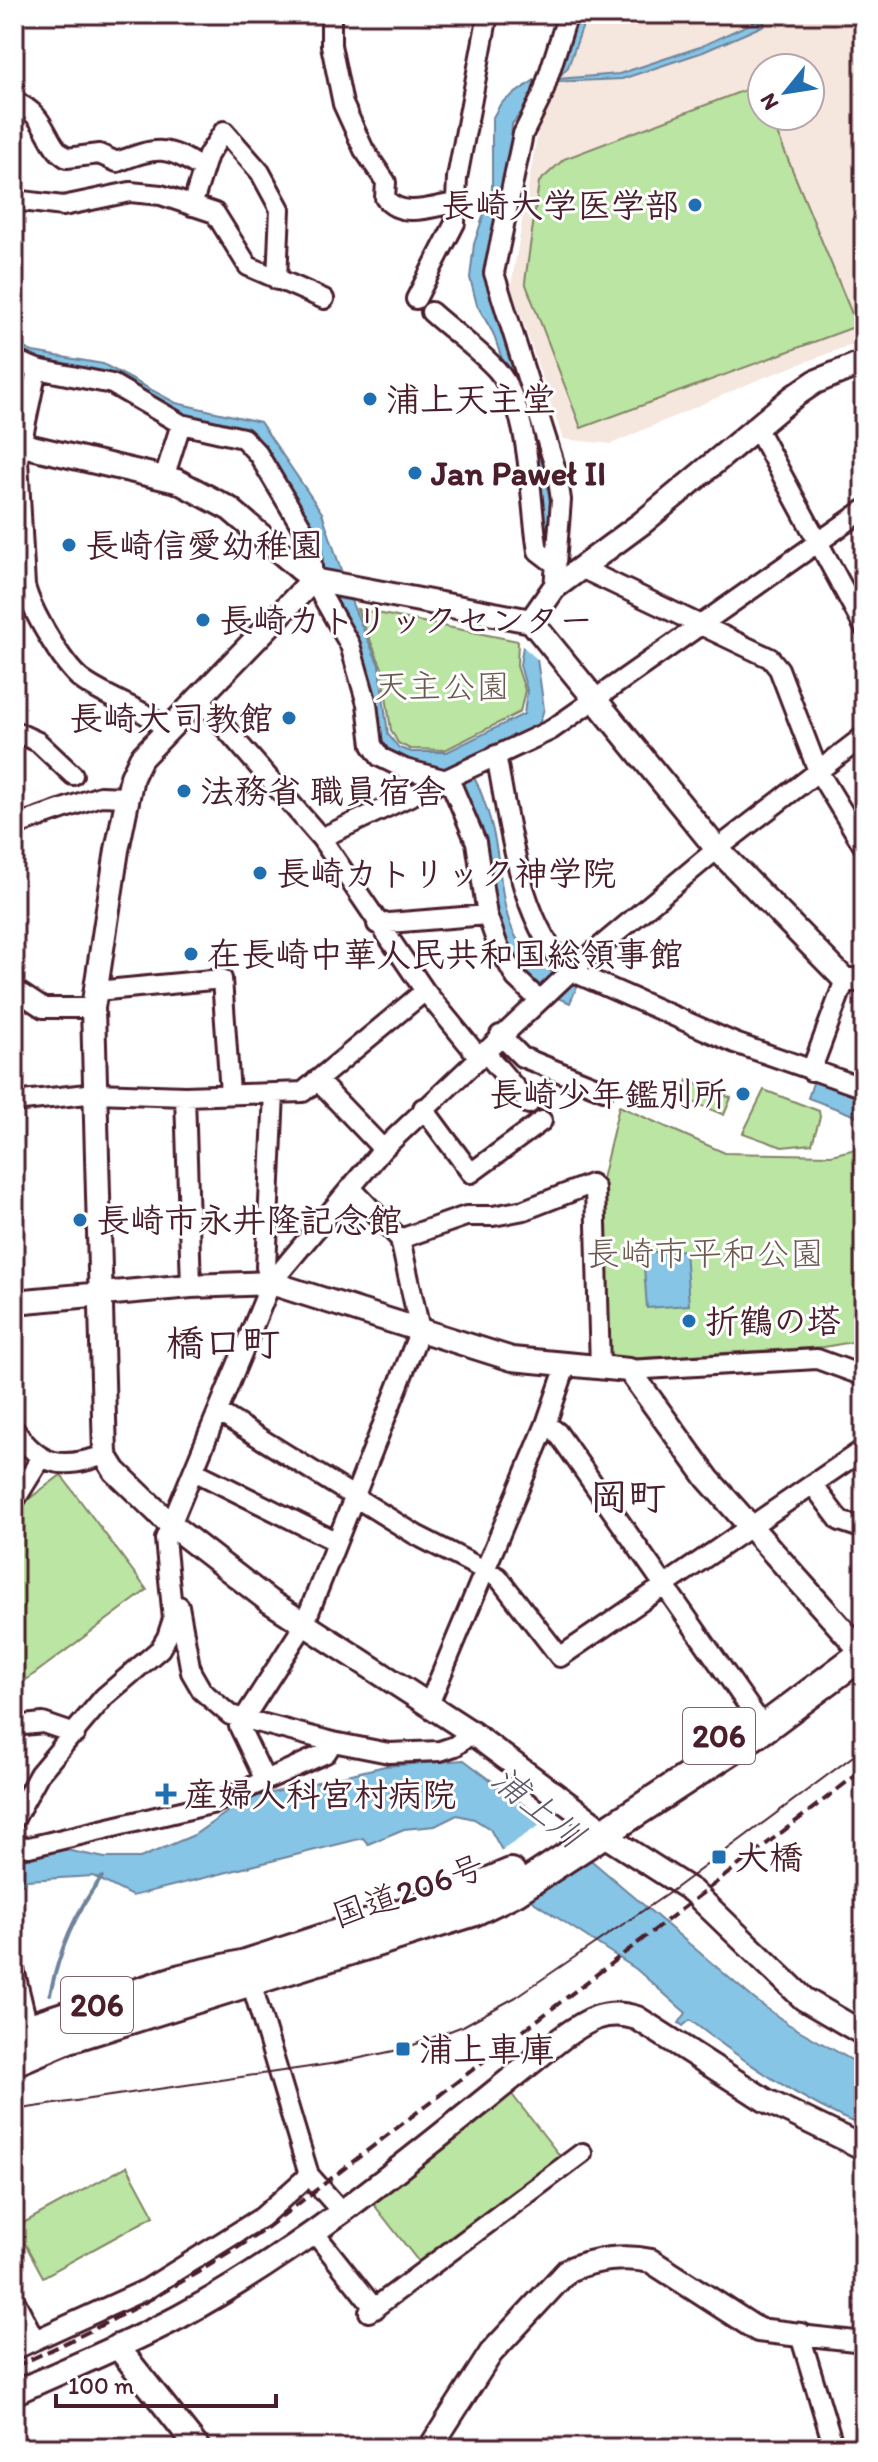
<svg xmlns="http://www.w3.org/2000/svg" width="878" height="2462" viewBox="0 0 878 2462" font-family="Itim,'Klee One',sans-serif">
  <rect width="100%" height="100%" fill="#fff"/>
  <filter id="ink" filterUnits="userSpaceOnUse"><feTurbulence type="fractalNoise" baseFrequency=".0125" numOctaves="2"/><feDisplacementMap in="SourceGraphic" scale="16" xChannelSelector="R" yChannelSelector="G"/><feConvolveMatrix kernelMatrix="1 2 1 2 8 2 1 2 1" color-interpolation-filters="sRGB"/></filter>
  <g filter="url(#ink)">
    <!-- built -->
    <path fill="#f5e6de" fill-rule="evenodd" d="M583 14H864V340L757 380 611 444 563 439 511 286 539 124 569 59ZM762 68H810V116H762Z"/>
    <!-- green -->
    <path fill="#bbe5a2" stroke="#828266" stroke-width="2" d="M758 85 762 96V116H770L857 326 581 428 525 282 539 182 564 159Z
      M357 609 518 641 517 666 525 690 520 712 445 750 410 749 398 743 391 730 382 668Z
      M688 1080 731 1098 724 1115 681 1097Z
      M764 1090 819 1111 820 1117 812 1144 782 1147 743 1133Z
      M619 1106 725 1153 831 1155 864 1147V1340L824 1347 609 1360 599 1192Z
      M61 1475 147 1590 14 1689V1510Z
      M510 2092 560 2156 422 2266 371 2201Z
      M127 2166 154 2216 43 2277 16 2227Z"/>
    <!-- water -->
    <path fill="#86c5e6" stroke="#6e839b" stroke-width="2" d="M576 14H587L568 67 557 79 619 74 700 47 762 18 765 25 703 52 622 79 552 82 539 91 512 124 510 165 485 277 544 450 553 495 536 652 544 709 539 725 460 763C475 775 479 786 485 804 514 881 481 950 578 984L570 1003 532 988 497 934 480 836 472 810 459 788 439 767 390 757 377 737 332 604 315 537 253 441 14 353V344L33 352 103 364 176 403 260 422 322 513 353 606 379 665 388 734 399 748 412 752H447L524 714 527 690 520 665 535 572 516 400 493 333 477 305 470 278 474 244 492 190V119L501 103 555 66Z
      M814 1080 864 1100V1119L808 1098Z
      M685 1250 689 1305 647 1308 643 1253Z
      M464 1760 545 1821 754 1999 788 2024 864 2067V2127C801 2101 743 2061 690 2020L683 2026 679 2023 686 2013 636 1969 529 1899 490 1829 474 1819 457 1815 435 1826 404 1829 368 1844 363 1838 132 1896 93 1876 27 1880 14 1891V1854L56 1848 105 1858H140L194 1835 246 1799 385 1766Z"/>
    <!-- pier -->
    <path fill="#fff" d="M535 541 550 574 538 660 519 643Z
      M549 1819 591 1856 526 1902 498 1853Z"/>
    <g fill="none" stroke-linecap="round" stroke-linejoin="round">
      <!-- stream -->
      <path stroke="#6e839b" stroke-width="4" d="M50 1994C60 1949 74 1914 102 1877"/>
      <defs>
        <path id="minor" d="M331 14V45L343 104 364 150 386 182 385 198C401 219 432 207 454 203
          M14 101C50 116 44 145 67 158L99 154 117 162C157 147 167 145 202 169
          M14 200 63 206 130 192 161 195 215 213 248 266 324 299
          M192 206 208 155 224 131 260 172 280 209 277 280
          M416 299 455 223 457 178 488 14
          M431 312C452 331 478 349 497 370 532 410 529 501 538 551L555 564
          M14 360 37 369 112 384 181 424 243 438 258 454 310 541 313 580 350 645 367 704 372 745 380 757 405 769 443 779 453 788 476 842 487 915 498 946 516 978 538 999
          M37 369 18 460 25 586C31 610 62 664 82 680 109 700 142 707 167 730
          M756 427 864 627
          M164 478 181 424
          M583 569 770 658 779 669 818 771 864 847
          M554 588 561 500 557 473 494 273 523 134 542 96 568 14
          M199 698 321 838 425 991 478 1056
          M14 731 38 742 73 775
          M496 755C509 820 519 926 571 971L717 849 864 736
          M14 826 100 796 128 797
          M321 838 551 730 864 510
          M377 924 487 915
          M14 989 43 1008H93
          M96 991 222 979 230 1093
          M500 1035 522 1057 604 1090
          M484 1051 529 1104
          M811 1071 845 980
          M317 1080 383 1149
          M185 1096 191 1286
          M14 1102 96 1093 185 1096 303 1092 425 991
          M423 1108 471 1173 542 1121
          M351 1188 400 1239 466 1216H493L524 1210 591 1184 595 1188 600 1368
          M271 1283 266 1267 274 1093
          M629 1370 817 1359 864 1376
          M218 1412 416 1535 498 1577 560 1657 864 1449
          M546 1424 557 1432 764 1728
          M14 1429C41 1468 63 1469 105 1455
          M194 1471 335 1541
          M813 1485 840 1521 864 1529
          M17 1497 41 1458
          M179 1606 191 1672 202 1691 230 1715 333 1742 389 1753 440 1751 455 1746 472 1733
          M429 1704 546 1424 566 1366
          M14 1726 43 1723 75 1734
          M265 1780 239 1726 304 1625 420 1330 400 1239
          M14 1820 39 1774 104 1697 160 1649 167 1637 173 1619 165 1539 271 1283 383 1149 571 971 735 1043 864 1088
          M14 1846 29 1847 215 1803 326 1753 333 1742
          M14 1969 28 2027 27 2036
          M309 2175 341 2211
          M313 2231 375 2309
          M14 2299 35 2340 147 2289 262 2217 309 2175 248 1972
          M369 2312 582 2153
          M14 2350 35 2340
          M834 2448 800 2335 864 2342"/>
        <path id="tertiary" d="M14 443 177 481 230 509 313 580 531 621 717 849 845 980H864
          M313 580 141 758 132 777 117 850 93 1008 105 1455 115 1471 171 1525 269 1601 472 1733 592 1822 601 1833 692 1891 804 1999 864 2034
          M531 621 554 588 642 523 793 397 815 382 864 362
          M14 1302 191 1286 271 1283 512 1359 629 1370 708 1479 864 1654
          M117 2346 198 2448
          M14 2393C69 2368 126 2345 179 2317 318 2242 439 2135 562 2038 587 2020 606 2008 637 2018L765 2100 864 2148
          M430 2448 491 2353 568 2270C594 2259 624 2255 651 2261L758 2330 800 2335"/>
        <path id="trunk" d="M14 2033 181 1979 246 1964 458 1895 511 1873
          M14 2061 66 2039 472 1912 515 1891 764 1728 864 1653"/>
      </defs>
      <!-- minor casing -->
      <use href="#minor" stroke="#4a1f2b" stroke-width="24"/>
      <!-- tertiary casing -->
      <use href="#tertiary" stroke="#4a1f2b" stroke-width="28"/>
      <!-- trunk casing -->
      <use href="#trunk" stroke="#4a1f2b" stroke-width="34"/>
      <!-- minor -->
      <use href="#minor" stroke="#fff" stroke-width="18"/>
      <!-- tertiary -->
      <use href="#tertiary" stroke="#fff" stroke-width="22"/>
      <!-- trunk -->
      <use href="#trunk" stroke="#fff" stroke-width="28"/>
      <!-- tram -->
      <path stroke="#4a1f2b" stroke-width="2" d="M14 2110 337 2063 403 2049 463 2026 516 1997 666 1895 864 1748"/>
      <!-- rail -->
      <path stroke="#4a1f2b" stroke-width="4" stroke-dasharray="12 6" stroke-linecap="butt" d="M14 2367C102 2327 185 2284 264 2230L864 1769"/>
    </g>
  </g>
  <!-- markers -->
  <g fill="#1f6fb2" stroke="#fff" stroke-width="3">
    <circle cx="695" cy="205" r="8"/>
    <circle cx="370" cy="399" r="8"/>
    <circle cx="415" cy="473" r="8"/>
    <circle cx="69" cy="545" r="8"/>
    <circle cx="203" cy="620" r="8"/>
    <circle cx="289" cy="718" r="8"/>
    <circle cx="184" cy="791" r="8"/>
    <circle cx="260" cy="873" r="8"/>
    <circle cx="191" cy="954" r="8"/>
    <circle cx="743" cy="1094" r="8"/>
    <circle cx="80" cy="1220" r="8"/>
    <circle cx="689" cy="1321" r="8"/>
    <path d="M162 1782h8v8h8v8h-8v8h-8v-8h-8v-8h8z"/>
    <rect x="711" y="1849" width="16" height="16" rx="4"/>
    <rect x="395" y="2041" width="16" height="16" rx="4"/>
  </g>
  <g text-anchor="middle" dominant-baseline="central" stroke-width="6" stroke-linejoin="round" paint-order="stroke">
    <!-- shield labels -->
    <g fill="#fff" stroke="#80626b" stroke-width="2">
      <rect x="683" y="1708" width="72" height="56" rx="6"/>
      <rect x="61" y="1977" width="72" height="56" rx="6"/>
    </g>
    <g font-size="32" font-weight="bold" fill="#4a1f2b">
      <text x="719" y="1736">206</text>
      <text x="97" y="2005">206</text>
    </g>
    <!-- poi labels -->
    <g font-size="34" font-weight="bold" fill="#4a1f2b" stroke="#fff" text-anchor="start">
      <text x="679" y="205" text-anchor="end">長崎大学医学部</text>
      <text x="386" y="399">浦上天主堂</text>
      <text x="431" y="473">Jan Paweł II</text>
      <text x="85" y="545">長崎信愛幼稚園</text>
      <text x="219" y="620">長崎カトリックセンター</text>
      <text x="273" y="718" text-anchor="end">長崎大司教館</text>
      <text x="200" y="791">法務省 職員宿舎</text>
      <text x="276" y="873">長崎カトリック神学院</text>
      <text x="207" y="954">在長崎中華人民共和国総領事館</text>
      <text x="727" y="1094" text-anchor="end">長崎少年鑑別所</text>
      <text x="96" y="1220">長崎市永井隆記念館</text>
      <text x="705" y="1321">折鶴の塔</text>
      <text x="184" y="1794">産婦人科宮村病院</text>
      <text x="735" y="1857">大橋</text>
      <text x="419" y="2049">浦上車庫</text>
    </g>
    <!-- park labels -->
    <g font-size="34" fill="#6c5a4f" stroke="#fff">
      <text x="442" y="686">天主公園</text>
      <text x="705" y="1253">長崎市平和公園</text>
    </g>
    <!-- street labels -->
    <g font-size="34" fill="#4a1f2b" stroke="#fff">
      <text transform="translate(408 1891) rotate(-19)">国道206号</text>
    </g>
    <!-- water labels -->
    <g font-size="36" font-style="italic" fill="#5f596c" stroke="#fff">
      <text transform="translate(539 1807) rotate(39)">浦上川</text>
    </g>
    <!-- quarter labels -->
    <g font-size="38" font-weight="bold" fill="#4a1f2b" stroke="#fff">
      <text x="223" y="1343">橋口町</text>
      <text x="628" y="1497">岡町</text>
    </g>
  </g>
  <!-- margin -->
  <rect width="878" height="2462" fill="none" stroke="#fff" stroke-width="48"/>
  <rect x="24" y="24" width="830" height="2414" fill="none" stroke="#4a1f2b" stroke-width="3" filter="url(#ink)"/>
  <!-- north arrow -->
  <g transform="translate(786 92) rotate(240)"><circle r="38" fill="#ffffff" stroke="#b7a5aa" stroke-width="2"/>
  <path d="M0-6L14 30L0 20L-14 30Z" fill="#1f6fb2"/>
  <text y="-12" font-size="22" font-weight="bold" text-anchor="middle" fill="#4a1f2b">N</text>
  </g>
  <!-- scale -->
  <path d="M56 2394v12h220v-12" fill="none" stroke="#4a1f2b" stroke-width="4"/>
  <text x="68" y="2394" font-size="24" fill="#4a1f2b" stroke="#ffffff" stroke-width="6" paint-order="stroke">100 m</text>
</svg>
